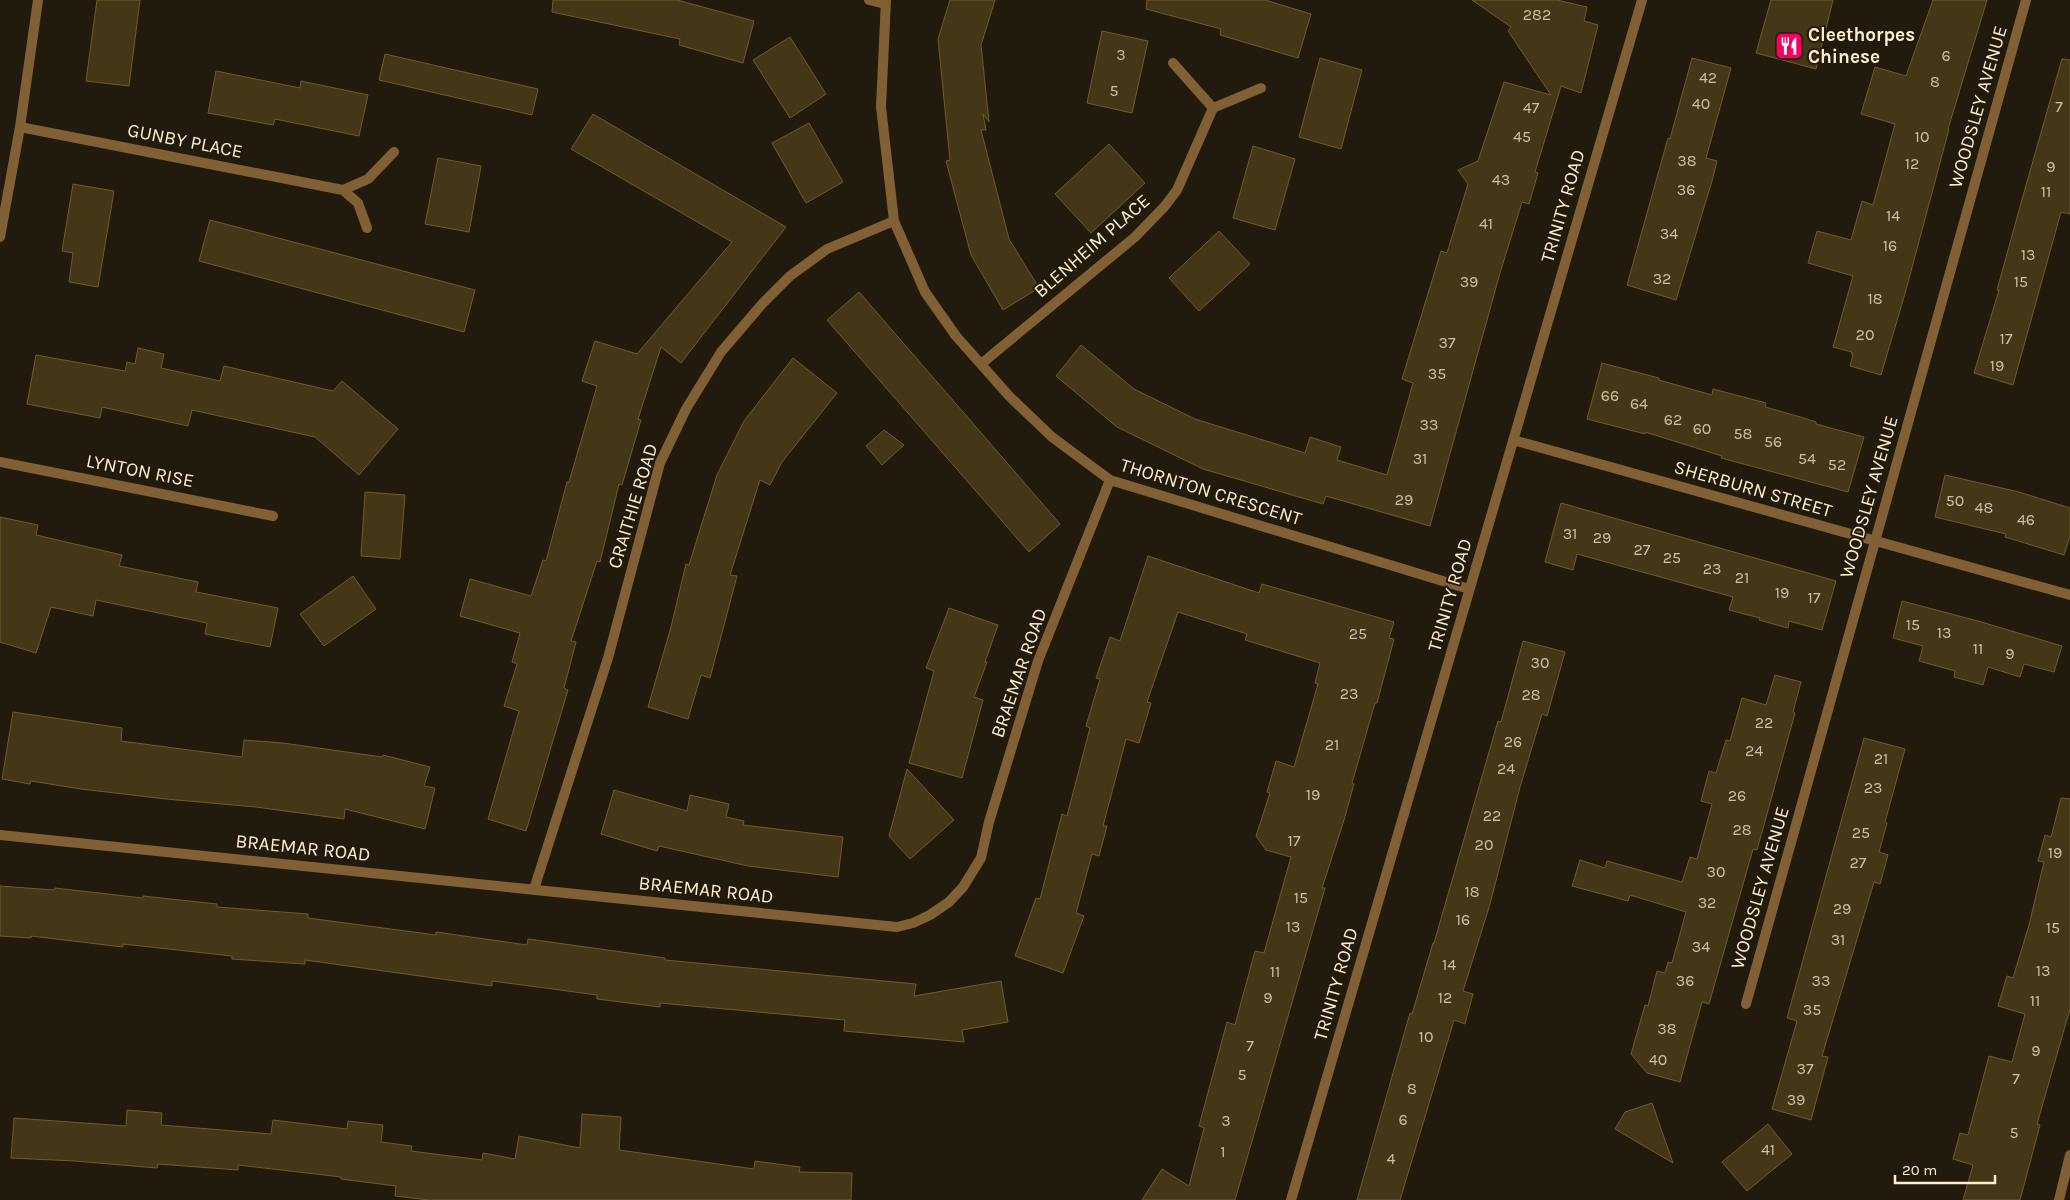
<svg xmlns="http://www.w3.org/2000/svg" width="2070" height="1200" viewBox="0 0 2070 1200" font-family="Karla,sans-serif">
  <rect width="100%" height="100%" fill="#221b0d"/>
  <!-- building -->
  <path fill="#433718" stroke="#705c2a" d="M97 0H140L129 86 86 81Z
    M553 0H677L754 21 743 63 679 45 680 39 552 12Z
    M950 0H995L981 45 989 122 983 114 986 130H981L1009 239 1039 288 1003 310 971 255 946 161 950 160 938 39Z
    M1147 0H1265L1311 14 1298 58 1220 35 1221 29 1146 9Z
    M1472 0H1557L1587 7 1584 21 1598 25 1581 93 1561 86 1535 172 1538 173 1529 204 1522 202 1500 273 1430 526 1326 496 1323 504 1203 469 1117 427 1056 376 1081 345 1134 389 1195 419 1305 453 1310 437 1341 447 1337 460 1387 475 1413 383 1402 379 1441 251 1447 253 1468 184 1458 170 1478 161 1504 82 1551 95 1508 31 1511 27Z
    M1771 0H1833L1816 69 1756 53Z
    M1933 0H1987L1948 129H1949L1906 290 1881 375 1850 366 1853 355H1852V352L1833 347 1853 276 1808 263 1817 231 1851 240 1862 201 1873 205 1895 124 1861 114 1875 67 1906 76Z
    M1102 31 1148 41 1132 113 1087 103Z
    M790 37 826 94 790 118 753 60Z
    M385 54 538 89 532 115 379 80Z
    M1320 58 1362 70 1341 149 1299 137Z
    M1692 58 1731 68 1706 158 1717 161 1712 181 1676 300 1627 285 1668 138 1670 139Z
    M2062 59 2070 60V214L2061 212 2013 385 1974 373 1999 290H1997L2021 203Z
    M216 71 300 88 301 81 368 95 359 136 275 119 273 125 208 113Z
    M593 114 786 227 681 363 661 347 638 419 641 420 622 485 619 484 600 562 597 561 571 641 576 642 564 688 568 690 526 831 488 819 519 711 504 706 517 664 512 662 520 633 460 616 470 579 531 596 543 560 546 561 567 482H569L597 386 582 381 595 341 637 354 732 242 571 149Z
    M809 123 843 182 806 203 772 143Z
    M1109 144 1145 183 1091 233 1055 194Z
    M1253 146 1295 159 1275 230 1233 218Z
    M438 158 481 166 469 232 425 224Z
    M73 184 114 191 98 287 69 282 73 253 62 251Z
    M210 220 475 290 464 332 199 261Z
    M1219 231 1250 264 1199 311 1169 278Z
    M859 292 1060 524 1029 552 827 320Z
    M138 348 164 354 161 368 220 381 224 366 333 391 342 381 398 429 359 475 315 437 192 410 188 426 102 407 100 418 27 404 36 355 125 371 127 362 135 364Z
    M793 358 837 393 782 462 770 485 760 480 730 575 737 576 710 678 701 675 688 719 648 707 671 627 686 564 689 565 717 475 744 421Z
    M1602 363 1659 378V380L1712 395 1713 389 1766 403 1765 407 1797 416 1816 422V424L1864 437 1848 492 1721 458 1722 456 1645 432V434L1587 419Z
    M884 430 904 445 882 465 866 446Z
    M1945 475 2019 492 2070 508V536L2064 555 2005 537 2006 534 1935 517Z
    M365 492 405 495 400 559 361 556Z
    M1561 503 1836 581 1822 630 1789 621 1788 628 1759 620 1760 618 1729 610 1733 597 1577 554 1573 570 1545 562Z
    M0 517 38 525 36 535 122 555 119 566 198 582 196 592 278 608 270 647 205 634 207 623 96 600 93 616 51 607 36 653 0 642Z
    M1148 556 1259 593 1262 584 1394 622 1389 638 1394 639 1377 703H1375L1352 783 1354 784 1344 820 1322 888H1325L1235 1200H1142L1162 1169 1189 1186 1204 1128 1199 1126 1227 1022 1235 1025 1255 951 1264 953 1291 857 1266 850 1256 836 1270 793 1267 792 1276 761 1294 767 1318 684 1315 683 1320 663 1245 640 1247 634 1178 612 1147 702 1151 703 1139 743 1126 739 1103 826H1107L1099 856 1092 854 1076 913 1084 916 1063 973 1015 956 1036 898 1040 899 1062 814 1067 816 1090 728 1086 726 1100 679 1096 678 1110 637 1120 641Z
    M353 576 376 609 324 646 300 614Z
    M1902 601 1978 621 2062 646 2054 672 2024 664 2020 677 1988 667 1983 685 1954 677 1955 671 1919 661 1923 646 1893 638Z
    M949 608 998 625 985 662H987L974 697 983 700 962 778 909 763 934 671 926 668Z
    M1523 641 1565 652 1547 716 1542 714 1520 787 1490 904 1463 991 1473 994 1465 1024 1454 1020 1400 1200H1357L1410 1013 1412 1014 1433 943H1434L1498 721 1501 722Z
    M1775 675 1801 682 1793 712 1795 713 1757 850 1753 849 1709 1004 1702 1002 1680 1082 1647 1073 1631 1054 1645 1005 1648 1006 1657 971 1665 973 1668 962 1672 963 1686 912 1630 895 1628 901 1572 886 1580 860 1605 868 1607 861 1682 882 1690 857 1697 859 1712 804 1701 801 1709 771 1716 773 1726 740 1730 741 1742 698 1766 705Z
    M13 712 122 728 121 741 242 757 244 740 283 743 382 757 383 755 430 767 424 786 435 788 425 829 345 809 344 819 256 807 166 799 81 789 31 781 30 784 2 779Z
    M1864 738 1905 749 1885 822 1887 823 1879 852 1888 855 1880 884 1874 882 1822 1056 1828 1057 1811 1120 1772 1109 1797 1021 1787 1018Z
    M907 769 954 820 910 859 889 836Z
    M614 790 687 811 690 795 729 804 726 817 744 821 743 825 843 837 838 877 748 866 659 846 657 851 601 834Z
    M2061 798 2070 799V1009L2037 1124 2040 1125 2020 1200H1963L1973 1165 1953 1159 1960 1133 1968 1135 1989 1056 2012 1062 2025 1014 1998 1006 2007 976 2013 978 2029 925 2044 862 2038 861 2045 835 2051 837Z
    M0 886 54 890 55 888 143 898V896L217 904V907L308 914V918L436 935V932L527 945 528 939 665 958V960L916 984 914 996 1001 981 1008 1022 962 1030 964 1042 844 1031 845 1020 660 1003V1007L597 999V995L553 989 492 981V986L305 960V964L232 959V956L123 944V947L31 936V938L0 936Z
    M1652 1103 1673 1163 1615 1129 1625 1112Z
    M127 1110 162 1113 161 1125 271 1134 273 1120 347 1129 348 1121 383 1125 381 1142 412 1146 411 1151 482 1160 483 1153 515 1159 519 1136 580 1148 582 1114 621 1117 619 1150 754 1169 755 1161 800 1167 799 1172 852 1173 851 1200H429L395 1196 396 1186 341 1179V1177L238 1165V1170L158 1164 157 1168 75 1161 11 1158 14 1118 126 1126Z
    M1768 1124 1792 1154 1747 1191 1722 1162Z"/>
  <g fill="none" stroke-linecap="round" stroke-linejoin="round">
    <!-- minor -->
    <path stroke="#826036" stroke-width="10" d="M869 0 885 4
      M886 0 881 107 894 221 925 292 956 336 1010 397 1052 437 1110 480 1469 589
      M1173 63 1213 108 1261 88
      M20 127 343 190 368 179 394 152
      M343 190 358 203 367 228
      M0 237 20 127 38 0
      M981 364 1135 237 1165 206 1177 190 1213 108
      M1513 440 2070 595
      M0 462 273 516
      M0 835 897 927 913 923 930 915 949 902 963 887 981 858 989 822 1038 661 1110 480
      M534 889 608 658 660 463 686 409 721 352 763 303 790 276 827 249 894 221
      M1746 1004 2026 0
      M1291 1200 1642 0
      M2059 1200 2070 1155"/>
  </g>
  <!-- icons -->
  <defs>
    <symbol id="restaurant-square" viewBox="-11 -11 22 22"><rect x="-9" y="-9" width="18" height="18" rx="4" fill="#f90060" stroke="#221b0d"/><path d="M-5-6h1v4h1v-4h1v4h1v-4h1v5L-1.5 .5V6h-2V.5L-5-1ZM5-6V6H3V1.5H1.5Q1.5-4 5-6Z" fill="#fff"/></symbol>
  </defs>
  <g fill-rule="evenodd">
    <use href="#restaurant-square" x="1773" y="30" width="32" height="32"/>
  </g>
  <g text-anchor="middle" dominant-baseline="central" stroke-width="4" stroke-linejoin="round" paint-order="stroke">
    <!-- number labels -->
    <g font-size="16" fill="#d0c0a0">
      <text x="1537" y="14">282</text>
      <text x="1121" y="54">3</text>
      <text x="1946" y="55">6</text>
      <text x="1708" y="77">42</text>
      <text x="1935" y="81">8</text>
      <text x="1114" y="90">5</text>
      <text x="1701" y="103">40</text>
      <text x="2059" y="106">7</text>
      <text x="1531" y="107">47</text>
      <text x="1522" y="136">45</text>
      <text x="1922" y="136">10</text>
      <text x="1687" y="160">38</text>
      <text x="1912" y="163">12</text>
      <text x="2051" y="166">9</text>
      <text x="1501" y="179">43</text>
      <text x="1686" y="189">36</text>
      <text x="2046" y="191">11</text>
      <text x="1893" y="215">14</text>
      <text x="1486" y="223">41</text>
      <text x="1669" y="233">34</text>
      <text x="1890" y="245">16</text>
      <text x="2028" y="254">13</text>
      <text x="1662" y="278">32</text>
      <text x="1469" y="281">39</text>
      <text x="2021" y="281">15</text>
      <text x="1875" y="298">18</text>
      <text x="1865" y="334">20</text>
      <text x="2006" y="338">17</text>
      <text x="1447" y="342">37</text>
      <text x="1997" y="365">19</text>
      <text x="1437" y="373">35</text>
      <text x="1610" y="395">66</text>
      <text x="1639" y="403">64</text>
      <text x="1673" y="419">62</text>
      <text x="1429" y="424">33</text>
      <text x="1702" y="428">60</text>
      <text x="1743" y="433">58</text>
      <text x="1773" y="441">56</text>
      <text x="1420" y="458">31</text>
      <text x="1807" y="458">54</text>
      <text x="1837" y="464">52</text>
      <text x="1404" y="499">29</text>
      <text x="1955" y="500">50</text>
      <text x="1984" y="507">48</text>
      <text x="2026" y="519">46</text>
      <text x="1570" y="533">31</text>
      <text x="1602" y="537">29</text>
      <text x="1642" y="549">27</text>
      <text x="1672" y="557">25</text>
      <text x="1712" y="568">23</text>
      <text x="1742" y="577">21</text>
      <text x="1782" y="592">19</text>
      <text x="1814" y="597">17</text>
      <text x="1913" y="624">15</text>
      <text x="1944" y="632">13</text>
      <text x="1358" y="633">25</text>
      <text x="1978" y="648">11</text>
      <text x="2010" y="653">9</text>
      <text x="1540" y="662">30</text>
      <text x="1349" y="693">23</text>
      <text x="1531" y="694">28</text>
      <text x="1764" y="722">22</text>
      <text x="1513" y="741">26</text>
      <text x="1332" y="744">21</text>
      <text x="1754" y="750">24</text>
      <text x="1881" y="758">21</text>
      <text x="1506" y="768">24</text>
      <text x="1873" y="787">23</text>
      <text x="1313" y="794">19</text>
      <text x="1737" y="795">26</text>
      <text x="1492" y="815">22</text>
      <text x="1742" y="829">28</text>
      <text x="1861" y="832">25</text>
      <text x="1294" y="840">17</text>
      <text x="1484" y="844">20</text>
      <text x="2055" y="852">19</text>
      <text x="1858" y="862">27</text>
      <text x="1716" y="871">30</text>
      <text x="1472" y="891">18</text>
      <text x="1301" y="897">15</text>
      <text x="1707" y="902">32</text>
      <text x="1842" y="908">29</text>
      <text x="1463" y="919">16</text>
      <text x="1293" y="926">13</text>
      <text x="2053" y="927">15</text>
      <text x="1838" y="939">31</text>
      <text x="1701" y="946">34</text>
      <text x="1449" y="964">14</text>
      <text x="2043" y="970">13</text>
      <text x="1275" y="971">11</text>
      <text x="1685" y="980">36</text>
      <text x="1821" y="980">33</text>
      <text x="1268" y="997">9</text>
      <text x="1445" y="997">12</text>
      <text x="2035" y="1000">11</text>
      <text x="1812" y="1009">35</text>
      <text x="1667" y="1028">38</text>
      <text x="1426" y="1036">10</text>
      <text x="1250" y="1045">7</text>
      <text x="2036" y="1050">9</text>
      <text x="1658" y="1059">40</text>
      <text x="1805" y="1068">37</text>
      <text x="1242" y="1074">5</text>
      <text x="2016" y="1078">7</text>
      <text x="1412" y="1088">8</text>
      <text x="1796" y="1099">39</text>
      <text x="1403" y="1119">6</text>
      <text x="1226" y="1120">3</text>
      <text x="2014" y="1132">5</text>
      <text x="1768" y="1149">41</text>
      <text x="1223" y="1151">1</text>
      <text x="1391" y="1158">4</text>
    </g>
    <!-- poi labels -->
    <g font-size="19" font-weight="bold" fill="#ffedce" stroke="#221b0d" text-anchor="start">
      <text x="1808" y="35">Cleethorpes<tspan x="1808" dy="22">Chinese</tspan></text>
    </g>
    <!-- street labels -->
    <g font-size="19" fill="#ffedce" stroke="#221b0d">
      <text transform="translate(1978 107) rotate(-74)">WOODSLEY AVENUE</text>
      <text transform="translate(185 141) rotate(11)">GUNBY PLACE</text>
      <text transform="translate(1563 206) rotate(-74)">TRINITY ROAD</text>
      <text transform="translate(1092 246) rotate(-41)">BLENHEIM PLACE</text>
      <text transform="translate(140 471) rotate(11)">LYNTON RISE</text>
      <text transform="translate(1753 489) rotate(16)">SHERBURN STREET</text>
      <text transform="translate(1211 492) rotate(17)">THORNTON CRESCENT</text>
      <text transform="translate(1869 497) rotate(-74)">WOODSLEY AVENUE</text>
      <text transform="translate(633 506) rotate(-73)">CRAITHIE ROAD</text>
      <text transform="translate(1450 595) rotate(-74)">TRINITY ROAD</text>
      <text transform="translate(1019 673) rotate(-71)">BRAEMAR ROAD</text>
      <text transform="translate(303 848) rotate(6)">BRAEMAR ROAD</text>
      <text transform="translate(1760 888) rotate(-74)">WOODSLEY AVENUE</text>
      <text transform="translate(706 890) rotate(6)">BRAEMAR ROAD</text>
      <text transform="translate(1336 984) rotate(-74)">TRINITY ROAD</text>
    </g>
  </g>
  <!-- scale -->
  <path d="M1895 1175v8h100v-8" fill="none" stroke="#ffedce" stroke-width="2.5"/>
  <text x="1902" y="1175" font-size="15" fill="#ffedce" stroke="#221b0d" stroke-width="4" paint-order="stroke">20 m</text>
</svg>
